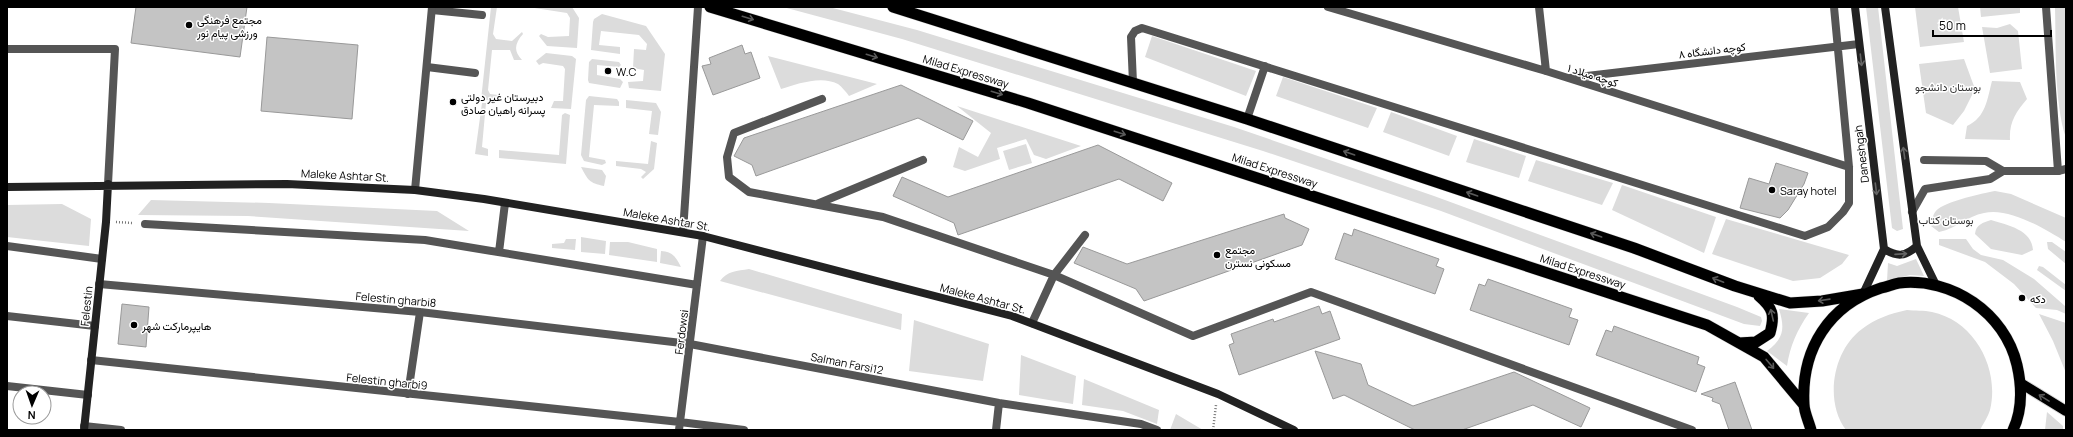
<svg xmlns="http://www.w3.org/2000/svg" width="2073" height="437" viewBox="0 0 2073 437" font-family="Manrope,Vazirmatn,sans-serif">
  <rect width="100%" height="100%" fill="#fff"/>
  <!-- green -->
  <path fill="#dcdcdc" d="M491 7H497L493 34 496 39 512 41 522 32 523 34C515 43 513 51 522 60H514L510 50H492L488 90 490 94 498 95 501 100H481Z
    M528 7H572L579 18 577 48 547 46 539 36 541 34 548 37 569 36 570 18 567 13Z
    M783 7H829L917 30 1234 127 1434 196 1737 307 1761 317 1762 321 1760 326 1744 324 1441 211 1263 151 902 39Z
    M1866 7H1878L1903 229 1897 231 1892 228Z
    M1915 7H1958L1964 42 1920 47Z
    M1980 7H2020V13L1981 17Z
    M2055 7H2066V138C2054 103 2056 45 2055 7Z
    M602 14 646 26 665 54 661 91 629 88 628 82 643 81 644 70 633 68 634 49 646 50 647 44 639 35 601 31 599 45 620 47V54L591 50 593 22 594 19Z
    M2010 24 2018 31 2022 69 1990 73 1982 27 1997 28Z
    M1152 36 1256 71 1246 96 1145 57Z
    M546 53 572 56 576 59 571 109 551 108 554 101H563L565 69 563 66 543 63 539 65 536 61Z
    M768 56 877 84 849 96C846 92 842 87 838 84 821 75 797 84 781 89Z
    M592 59 619 62 621 65 619 67 597 65V75L620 79 623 82 620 88 589 83 588 80 589 62Z
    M1964 59 1975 89 1964 111 1953 125 1926 113 1919 64Z
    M1283 77 1377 108 1368 128 1276 96Z
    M1992 81 2020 82 2027 99C2016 112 2009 122 2010 140L1965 139 1967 126C1986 117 1987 100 1992 81Z
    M589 96 617 99 619 102V106L594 105 589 157 605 160 606 163 602 165 584 161 581 155 586 100Z
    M626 100 656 103 661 112 658 135 649 134 652 111 626 108Z
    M482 103H486L482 147 488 149V156L475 154Z
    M957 106 1081 146 1046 159 1034 155 1026 139 997 148 1000 159 965 171 953 167 959 147 978 157 991 133Z
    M1391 112 1457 136 1449 156 1383 132Z
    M565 113 570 115 566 164 499 158V150L559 155 562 115Z
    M1474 139 1526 156 1519 178 1466 162Z
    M651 141 657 143 654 169 643 179 641 177 646 172 641 169 616 166V161L648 164Z
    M1026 144 1032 163 1009 170 1003 151Z
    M1536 160 1613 183 1602 205 1528 181Z
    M581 167 602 170 606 176 604 186C589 183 588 180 581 167Z
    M1622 185 1716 217 1704 253 1612 210Z
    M1995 191 2011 194 2066 218V242C2045 229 2009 207 1984 213 1967 216 1958 228 1939 232L1931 226C1932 219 1933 213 1938 209 1951 200 1980 194 1995 191Z
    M151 200 269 203 437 211 469 231 248 216 138 215Z
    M62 204 91 219 89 246 7 237V205Z
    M1726 219 1849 255 1842 264 1820 278 1793 281 1712 254Z
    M1991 220C2008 225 2032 230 2033 250L2022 255 1991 249 1975 234C1976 224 1983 223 1991 220Z
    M581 237 606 241 605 254 581 252Z
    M566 239H576L575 250 552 248V244L564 243Z
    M1939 239H1966L1973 249 1981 255 2003 260 2034 279 2065 306 2066 314 2057 310 2036 308 2014 284 1985 262 1939 245Z
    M610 242H628L657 249V262L609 255Z
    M2047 242H2052L2066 252V264L2048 249Z
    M661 251C673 252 676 257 681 267L660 263Z
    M1916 259 1924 276 1910 275 1887 281 1888 263 1897 266Z
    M2039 266 2043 267 2066 285V291L2037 270Z
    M749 269 902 314 901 330 720 281C727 271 737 271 749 269Z
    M1779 309 1809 313C1797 330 1790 346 1787 366L1767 351C1784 338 1785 329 1779 309Z
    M1907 310C1915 311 1924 310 1932 312 1975 321 2000 369 1990 410 1988 417 1983 424 1980 430H1846C1824 401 1833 350 1862 329 1876 318 1890 314 1907 310Z
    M2039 314 2066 323V373L2053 341Z
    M914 320 989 344 983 381 909 371Z
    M1021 355 1076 376 1073 404 1019 395Z
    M1084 379 1159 410 1157 424 1123 411 1082 405Z
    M2047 412 2063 426V430H2045Z
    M1176 414 1203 430H1170Z"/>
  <!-- building -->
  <path fill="#c4c4c4" stroke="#999" d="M136 7H247L240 57 131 43Z
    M267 37 358 45 352 119 261 111Z
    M742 45 745 54 751 52 760 78 713 95 702 66 711 64 709 58Z
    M901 85 973 121 963 140 918 118 756 176 752 165 734 156 744 138Z
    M1098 145 1172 183 1163 201 1119 179 958 235 954 223 893 196 902 177 948 197Z
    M1776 163 1808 173 1804 184 1788 210 1780 218 1740 208 1749 178 1769 184Z
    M1284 214 1285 218 1309 229 1302 245 1144 301 1136 289 1074 263 1083 247 1127 264Z
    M1354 229 1439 259 1436 266 1444 269 1435 294 1335 259 1344 233 1352 236Z
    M1488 279 1572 309 1569 317 1578 320 1569 345 1470 310 1479 284 1485 286Z
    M122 304 149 307 146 347 118 344Z
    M1319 306 1322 314 1330 311 1340 339 1239 375 1229 345 1234 343 1231 334 1273 319 1274 322Z
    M1614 326 1699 357 1697 364 1705 367 1696 392 1596 355 1606 330 1612 332Z
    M1315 351 1361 364 1368 385 1413 406 1514 372 1590 408 1581 427 1533 405 1462 430H1415L1344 395 1333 399Z
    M1735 382 1752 430H1729L1720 404 1712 401 1713 398 1701 394Z"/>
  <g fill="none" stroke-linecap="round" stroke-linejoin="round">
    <defs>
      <path id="primary" d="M2022 384 2066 411"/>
      <path id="trunk" d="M710 7 1028 103 1707 325 1764 357 1804 405
        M893 7 1247 119 1634 248 1735 286 1790 303 1822 301 1863 294
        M1739 343 1756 342 1770 333C1775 315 1773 308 1759 296
        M1811 430C1809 422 1804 412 1804 404 1801 349 1829 305 1881 288 1887 287 1893 284 1899 283 1952 277 2005 313 2017 365 2022 387 2023 409 2013 430"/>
    </defs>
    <!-- primary casing -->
    <use href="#primary" stroke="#dbdbdb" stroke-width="12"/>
    <!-- trunk casing -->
    <use href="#trunk" stroke="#dbdbdb" stroke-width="12"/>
    <!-- path -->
    <path stroke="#777" stroke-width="2.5" stroke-dasharray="1 2" stroke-linecap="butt" d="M116 222 133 223
      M1213 430 1216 405"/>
    <!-- service -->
    <path stroke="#555" stroke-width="8" d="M432 10 482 15
      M427 67 475 73
      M822 99 734 133 727 157 729 177 749 192 883 217 1054 275 1085 235
      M1924 160 1986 161 2003 171
      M817 204 923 160
      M1912 212 1925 189 1990 179 2003 171H2058L2066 169
      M1032 323 1054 275 1193 336 1311 292 1692 430"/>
    <!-- minor -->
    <path stroke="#555" stroke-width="8" d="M1328 7 1546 71 1849 167
      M1539 7 1546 71
      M2046 7 2058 171
      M7 49H115L108 184
      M1570 78 1859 44
      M1133 83 1131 37 1135 31 1142 28 1805 236 1828 227 1843 212 1849 203V167L1834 7
      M1247 119 1265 66
      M415 190 432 7
      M145 224 425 240 697 285
      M683 232 698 7
      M7 246 102 259
      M499 252 505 203
      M99 284 420 312 690 344 999 403 1141 424 1157 430
      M7 316 95 326
      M91 360 680 422 744 430
      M7 386 88 395
      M408 394 420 312
      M84 426 121 430
      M679 430 703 236
      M996 430 999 403"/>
    <!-- secondary -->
    <path stroke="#222" stroke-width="8" d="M1855 7 1884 249 1863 294
      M1885 7 1917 246 1936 285
      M7 187 287 184 415 190 484 199 703 236 1012 316 1218 394 1294 430
      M1884 249C1897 257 1905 257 1917 246
      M84 430 106 222 108 184"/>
    <!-- primary -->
    <use href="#primary" stroke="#000" stroke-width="10"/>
    <!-- trunk -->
    <use href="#trunk" stroke="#000" stroke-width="11"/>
  </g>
  <!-- one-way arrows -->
  <defs><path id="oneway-shaft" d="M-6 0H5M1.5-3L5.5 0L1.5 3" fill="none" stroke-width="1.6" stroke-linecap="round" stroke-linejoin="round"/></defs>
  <g stroke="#595959">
    <use href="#oneway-shaft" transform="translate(748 18) rotate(17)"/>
    <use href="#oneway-shaft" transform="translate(872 56) rotate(17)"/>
    <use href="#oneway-shaft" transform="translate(997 93) rotate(17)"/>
    <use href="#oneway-shaft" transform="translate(1120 133) rotate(18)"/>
    <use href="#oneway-shaft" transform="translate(1349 153) rotate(-161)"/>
    <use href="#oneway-shaft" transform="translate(1472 194) rotate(-161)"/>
    <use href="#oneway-shaft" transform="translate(1596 235) rotate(-161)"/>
    <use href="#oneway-shaft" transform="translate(1718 280) rotate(-159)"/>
    <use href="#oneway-shaft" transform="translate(1824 300) rotate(172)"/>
    <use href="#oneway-shaft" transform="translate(1772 315) rotate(-103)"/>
    <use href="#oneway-shaft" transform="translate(1770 364) rotate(50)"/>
    <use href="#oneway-shaft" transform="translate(2044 398) rotate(-148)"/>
  </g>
  <g stroke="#646464">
    <use href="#oneway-shaft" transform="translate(1861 60) rotate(83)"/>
    <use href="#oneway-shaft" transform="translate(1904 153) rotate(-98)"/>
    <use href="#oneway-shaft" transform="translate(1876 189) rotate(83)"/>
    <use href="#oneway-shaft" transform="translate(1901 254) rotate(-4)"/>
  </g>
  <!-- markers -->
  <g fill="#000" stroke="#fff" stroke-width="1.5">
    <circle cx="189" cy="25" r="4"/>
    <circle cx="608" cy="71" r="4"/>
    <circle cx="453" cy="102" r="4"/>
    <circle cx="1772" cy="190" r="4"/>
    <circle cx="1217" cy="255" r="4"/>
    <circle cx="2022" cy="298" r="4"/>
    <circle cx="134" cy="325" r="4"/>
  </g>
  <g text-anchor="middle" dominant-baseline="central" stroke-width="3" stroke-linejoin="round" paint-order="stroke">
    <!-- poi labels -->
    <g font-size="11" fill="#000" stroke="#fff" text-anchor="start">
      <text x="197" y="19">مجتمع فرهنگی<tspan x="197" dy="13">ورزشی پیام نور</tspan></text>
      <text x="616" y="71">W.C</text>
      <text x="461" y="96">دبیرستان غیر دولتی<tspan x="461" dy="13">پسرانه راهیان صادق</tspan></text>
      <text x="1780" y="190">Saray hotel</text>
      <text x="1225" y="249">مجتمع<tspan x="1225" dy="13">مسکونی نسترن</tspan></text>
      <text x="2030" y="298">دکه</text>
      <text x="142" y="325">هایپرمارکت شهر</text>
    </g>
    <!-- street labels -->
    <g font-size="11" fill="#000" stroke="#fff">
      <text transform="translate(1712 50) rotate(-7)">کوچه دانشگاه ۸</text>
      <text transform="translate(966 71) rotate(17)">Milad Expressway</text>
      <text transform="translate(1593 75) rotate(18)">کوچه میلاد ۱</text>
      <text transform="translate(1861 154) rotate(-97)">Daneshgah</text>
      <text transform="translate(1275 170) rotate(18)">Milad Expressway</text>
      <text transform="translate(345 175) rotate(3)">Maleke Ashtar St.</text>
      <text transform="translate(667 219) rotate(10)">Maleke Ashtar St.</text>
      <text transform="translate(1583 271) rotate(18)">Milad Expressway</text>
      <text transform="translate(983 298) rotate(15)">Maleke Ashtar St.</text>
      <text transform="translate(396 299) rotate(5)">Felestin gharbi8</text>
      <text transform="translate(86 306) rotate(-84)">Felestin</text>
      <text transform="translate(681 332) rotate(-83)">Ferdowsi</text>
      <text transform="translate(847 363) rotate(11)">Salman Farsi12</text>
      <text transform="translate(387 381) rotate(6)">Felestin gharbi9</text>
    </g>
    <!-- park labels -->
    <g font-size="11" fill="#333" stroke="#fff">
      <text x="1948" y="86">بوستان دانشجو</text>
      <text x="1946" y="219">بوستان کتاب</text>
    </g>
  </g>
  <!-- border -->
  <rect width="2073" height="437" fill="none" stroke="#000000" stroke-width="16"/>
  <!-- north arrow -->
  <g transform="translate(32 405) rotate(182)"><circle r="19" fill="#ffffff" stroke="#999999"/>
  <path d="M0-3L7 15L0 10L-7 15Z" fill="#000000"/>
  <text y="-6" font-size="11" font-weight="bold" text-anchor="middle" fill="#000000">N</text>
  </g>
  <!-- scale -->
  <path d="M1933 30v6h118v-6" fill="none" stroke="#000000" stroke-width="2"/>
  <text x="1939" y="30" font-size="12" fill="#000000" stroke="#ffffff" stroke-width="3" paint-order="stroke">50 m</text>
</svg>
